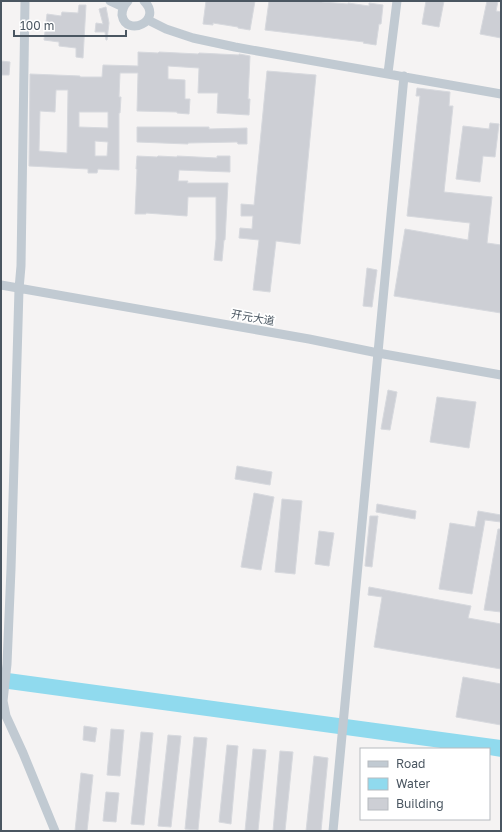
<svg xmlns="http://www.w3.org/2000/svg" width="502" height="832" viewBox="0 0 502 832" font-family="'Golos Text','Noto Sans SC',sans-serif">
  <rect width="100%" height="100%" fill="#f5f3f3"/>
  <!-- water -->
  <path fill="#90daee" d="M1 672 501 740V757L489 755V749H448L1 688Z"/>
  <!-- building -->
  <path fill="#cdcfd5" stroke="#d7d9de" fill-rule="evenodd" d="M206 1H255L250 30 238 28V27L213 23V25L203 24Z
    M269 1H322V2L348 4V3L369 6V3L383 5 381 24H379L376 45 363 43 364 42 265 30Z
    M426 1H444L439 27 422 24Z
    M487 1H498L496 11 501 12V38L480 34Z
    M79 5H86L83 58 76 57V48L59 46V42L44 40 47 14 61 16 62 12 78 13Z
    M106 7 109 23 107 40H106L105 32H95L96 23 103 24 99 9Z
    M138 52 158 53 159 52 198 54 199 53 239 55V54L250 56 248 99H250L249 115 217 113 218 93H198L199 68 168 66V79L185 80V99H190L189 114 177 113V112L137 111 138 73H120L119 97H121L120 113H119V170L98 169 97 173H88V169L29 166 30 74 80 76V77H102L103 65 138 66ZM56 90H68L67 153 39 151 40 111 55 112ZM79 112H108V128L79 127ZM95 141 108 142 107 156H95Z
    M1 61 10 62 9 75H1Z
    M267 71 316 75 300 244 276 241 270 292 253 290 259 240 239 238 240 228 252 229 253 216H241V204L254 205Z
    M417 88 450 92 449 106H453L444 192 492 197 487 243 501 245V313L394 296 405 229 468 240 470 223 407 216 420 96H416Z
    M490 123 499 124 495 157 483 156 480 182 456 179 463 126 489 129Z
    M137 127H209V129L247 128V144H238L237 142 188 143V144L137 142Z
    M137 156 157 157 158 156 177 157V156L217 158V156H230V172L179 170 178 181H188L187 183H228L225 240H224L222 261 214 260 216 239V197H188L187 216 146 213V214H135L137 169H136Z
    M367 268 377 270 372 307 363 306Z
    M388 390 397 392 390 430 381 429Z
    M437 397 476 402 469 448 430 442Z
    M237 466 272 472 270 485 235 479Z
    M254 493 274 497 261 570 241 567Z
    M282 499 302 501 295 574 275 572Z
    M377 504 416 511 415 519 376 512Z
    M478 511 501 515V522L485 520 472 594 439 589 450 523 475 527Z
    M370 516H378L372 567 365 566Z
    M498 529H501V612L484 610Z
    M319 531 334 533 329 566 315 564Z
    M369 587 471 606 468 618 501 624V669L374 647 382 597 368 595Z
    M463 677 501 684V725L456 717Z
    M84 726 97 728 95 742 83 740Z
    M111 729 124 730 120 776 107 775Z
    M141 732 153 733 144 825 131 824Z
    M168 735 181 736 171 827 158 826Z
    M194 737 207 738 198 830 185 829Z
    M227 745 238 746 231 824 219 822Z
    M253 749 266 750 258 831H245Z
    M280 751 293 752 285 831H273Z
    M314 756 328 758 321 831H306Z
    M81 773 93 775 87 831H75Z
    M106 792 119 793 116 822 103 821Z"/>
  <g fill="none" stroke-linecap="round" stroke-linejoin="round">
    <!-- minor -->
    <path stroke="#c1cad2" stroke-width="9" d="M25 1 21 266 19 289 11 569 7 664 3 701 6 716 23 753 55 831
      M110 1 123 7
      M128 1C124 5 122 9 122 15 126 38 164 21 144 1
      M148 20 166 29 193 38 235 47 501 94
      M388 73 397 1
      M1 285 309 339 378 353 501 375
      M333 831 404 76"/>
  </g>
  <g text-anchor="middle" dominant-baseline="central" stroke-width="3.5" stroke-linejoin="round" paint-order="stroke">
    <!-- street labels -->
    <g font-size="11" fill="#4a5661" stroke="#fff">
      <text transform="translate(253 317) rotate(10)">开元大道</text>
    </g>
  </g>
  <!-- border -->
  <rect width="502" height="832" fill="none" stroke="#4a5661" stroke-width="4"/>
  <!-- legend -->
  <rect x="360" y="748" width="130" height="72" fill="#ffffff" stroke="#b7bbc0"/>
  <rect x="368" y="761" width="20" height="6" fill="#c1cad2" stroke="#b7bbc0"/>
  <text x="396" y="768" font-size="12" fill="#4a5661">Road</text>
  <rect x="368" y="778" width="20" height="12" fill="#90daee" stroke="#b7bbc0"/>
  <text x="396" y="788" font-size="12" fill="#4a5661">Water</text>
  <rect x="368" y="798" width="20" height="12" fill="#cdcfd5" stroke="#b7bbc0"/>
  <text x="396" y="808" font-size="12" fill="#4a5661">Building</text>
  <!-- scale -->
  <path d="M14 30v6h112v-6" fill="none" stroke="#4a5661" stroke-width="2"/>
  <text x="20" y="30" font-size="12" fill="#4a5661" stroke="#ffffff" stroke-width="3" paint-order="stroke">100 m</text>
</svg>
